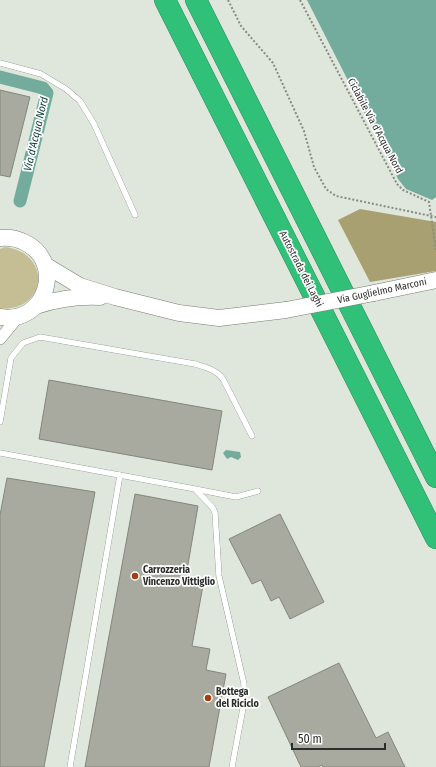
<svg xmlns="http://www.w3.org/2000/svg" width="436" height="767" viewBox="0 0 436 767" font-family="'Fira Sans Condensed',sans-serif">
  <rect width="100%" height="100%" fill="#dfe7dc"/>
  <!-- green -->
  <path fill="#c5bd93" d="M5 247C51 253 49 310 0 309V249Z"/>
  <!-- forest -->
  <path fill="#a9a072" d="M360 209 436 222V271L370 282 338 220Z"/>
  <!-- water -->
  <path fill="#73ac9d" d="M307 0H436V197L432 200 406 189 398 179Z
    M226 450 240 452 241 457 238 460 231 457 227 459 223 453Z"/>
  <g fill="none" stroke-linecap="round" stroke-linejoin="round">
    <!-- canal -->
    <path stroke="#73ac9d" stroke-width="13" d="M0 77 43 88 47 93 20 201"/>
  </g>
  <!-- building -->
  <path fill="#a8aa9f" stroke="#83867b" d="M0 90 30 97 10 177 0 175Z
    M49 380 222 411 212 470 39 439Z
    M7 478 95 492 44 767H0V515Z
    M135 494 198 506 186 576 204 580 192 646 210 649 206 670 226 674 209 767H85Z
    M280 514 324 602 290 619 279 597 271 601 261 580 252 584 229 539Z
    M339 663 376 738 388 732 405 767H323L322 765 318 767H301L268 697Z"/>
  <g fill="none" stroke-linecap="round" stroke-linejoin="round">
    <defs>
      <path id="lane" d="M0 63 41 74 66 89 80 101 94 124 135 215
        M0 422 11 358 23 343 40 337 195 364C205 367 217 370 223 379L252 436
        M0 453 195 489 213 508 215 513 219 576 244 684 243 708 232 767
        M195 489 236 497 258 491
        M70 767 120 475"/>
      <path id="street" d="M0 339 19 316"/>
      <path id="secondary" d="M0 238C8 237 16 238 24 242 66 262 46 325 0 317
        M45 265 80 286 115 297 179 313 219 318 286 310
        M374 293 436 280
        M36 306C57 299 77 296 100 297"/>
      <path id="highway" d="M165 0 436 538
        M196 0 436 477"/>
    </defs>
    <!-- lane casing -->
    <use href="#lane" stroke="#767d73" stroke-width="6"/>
    <!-- street casing -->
    <use href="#street" stroke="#767d73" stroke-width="12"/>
    <!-- secondary casing -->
    <use href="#secondary" stroke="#767d73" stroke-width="17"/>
    <!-- highway casing -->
    <use href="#highway" stroke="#2f8d5d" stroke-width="22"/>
    <!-- path -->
    <path stroke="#868b83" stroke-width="2" stroke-dasharray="2 2" stroke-linecap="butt" d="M228 0 241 26 273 63 304 131 314 167 326 189 336 196 436 217
      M300 0 397 184 403 190 429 202 436 250"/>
    <!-- lane -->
    <use href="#lane" stroke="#fff" stroke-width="5.5"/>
    <!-- street -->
    <use href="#street" stroke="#fff" stroke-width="11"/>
    <!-- secondary -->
    <use href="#secondary" stroke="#fff" stroke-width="16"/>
    <!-- highway -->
    <use href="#highway" stroke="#31c078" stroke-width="21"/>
    <defs>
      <path id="secondary-bridge" d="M286 310 374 293"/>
    </defs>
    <!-- secondary-bridge casing -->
    <use href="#secondary-bridge" stroke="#767d73" stroke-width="17" stroke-linecap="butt"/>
    <!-- secondary-bridge -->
    <use href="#secondary-bridge" stroke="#fff" stroke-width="16"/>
  </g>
  <!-- markers -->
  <g fill="#a33e11" stroke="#fff" stroke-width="1.5">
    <circle cx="135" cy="576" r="4"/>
    <circle cx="208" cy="698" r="4"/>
  </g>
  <g text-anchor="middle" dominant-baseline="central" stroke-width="3.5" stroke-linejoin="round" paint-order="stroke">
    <!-- street labels -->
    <g font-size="10" fill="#2c2e2a" stroke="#fff">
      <text transform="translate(375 126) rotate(62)">Ciclabile Via d’Acqua Nord</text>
      <text transform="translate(301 269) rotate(63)">Autostrada dei Laghi</text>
      <text transform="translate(382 291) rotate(-12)">Via Guglielmo Marconi</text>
    </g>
    <!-- poi labels -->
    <g font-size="10" font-weight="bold" fill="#2c2e2a" stroke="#fff" text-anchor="start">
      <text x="143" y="570">Carrozzeria<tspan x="143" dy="12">Vincenzo Vittiglio</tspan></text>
      <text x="216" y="692">Bottega<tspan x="216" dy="12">del Riciclo</tspan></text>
    </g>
    <!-- water labels -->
    <g font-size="11" font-style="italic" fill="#0d4136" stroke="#fff">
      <text transform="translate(36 134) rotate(-77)">Via d'Acqua Nord</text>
    </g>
  </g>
  <!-- scale -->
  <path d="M292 743v6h93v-6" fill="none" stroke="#2c2e2a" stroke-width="2"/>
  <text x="298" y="743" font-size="12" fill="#2c2e2a" stroke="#ffffff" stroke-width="3" paint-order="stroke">50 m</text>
</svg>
